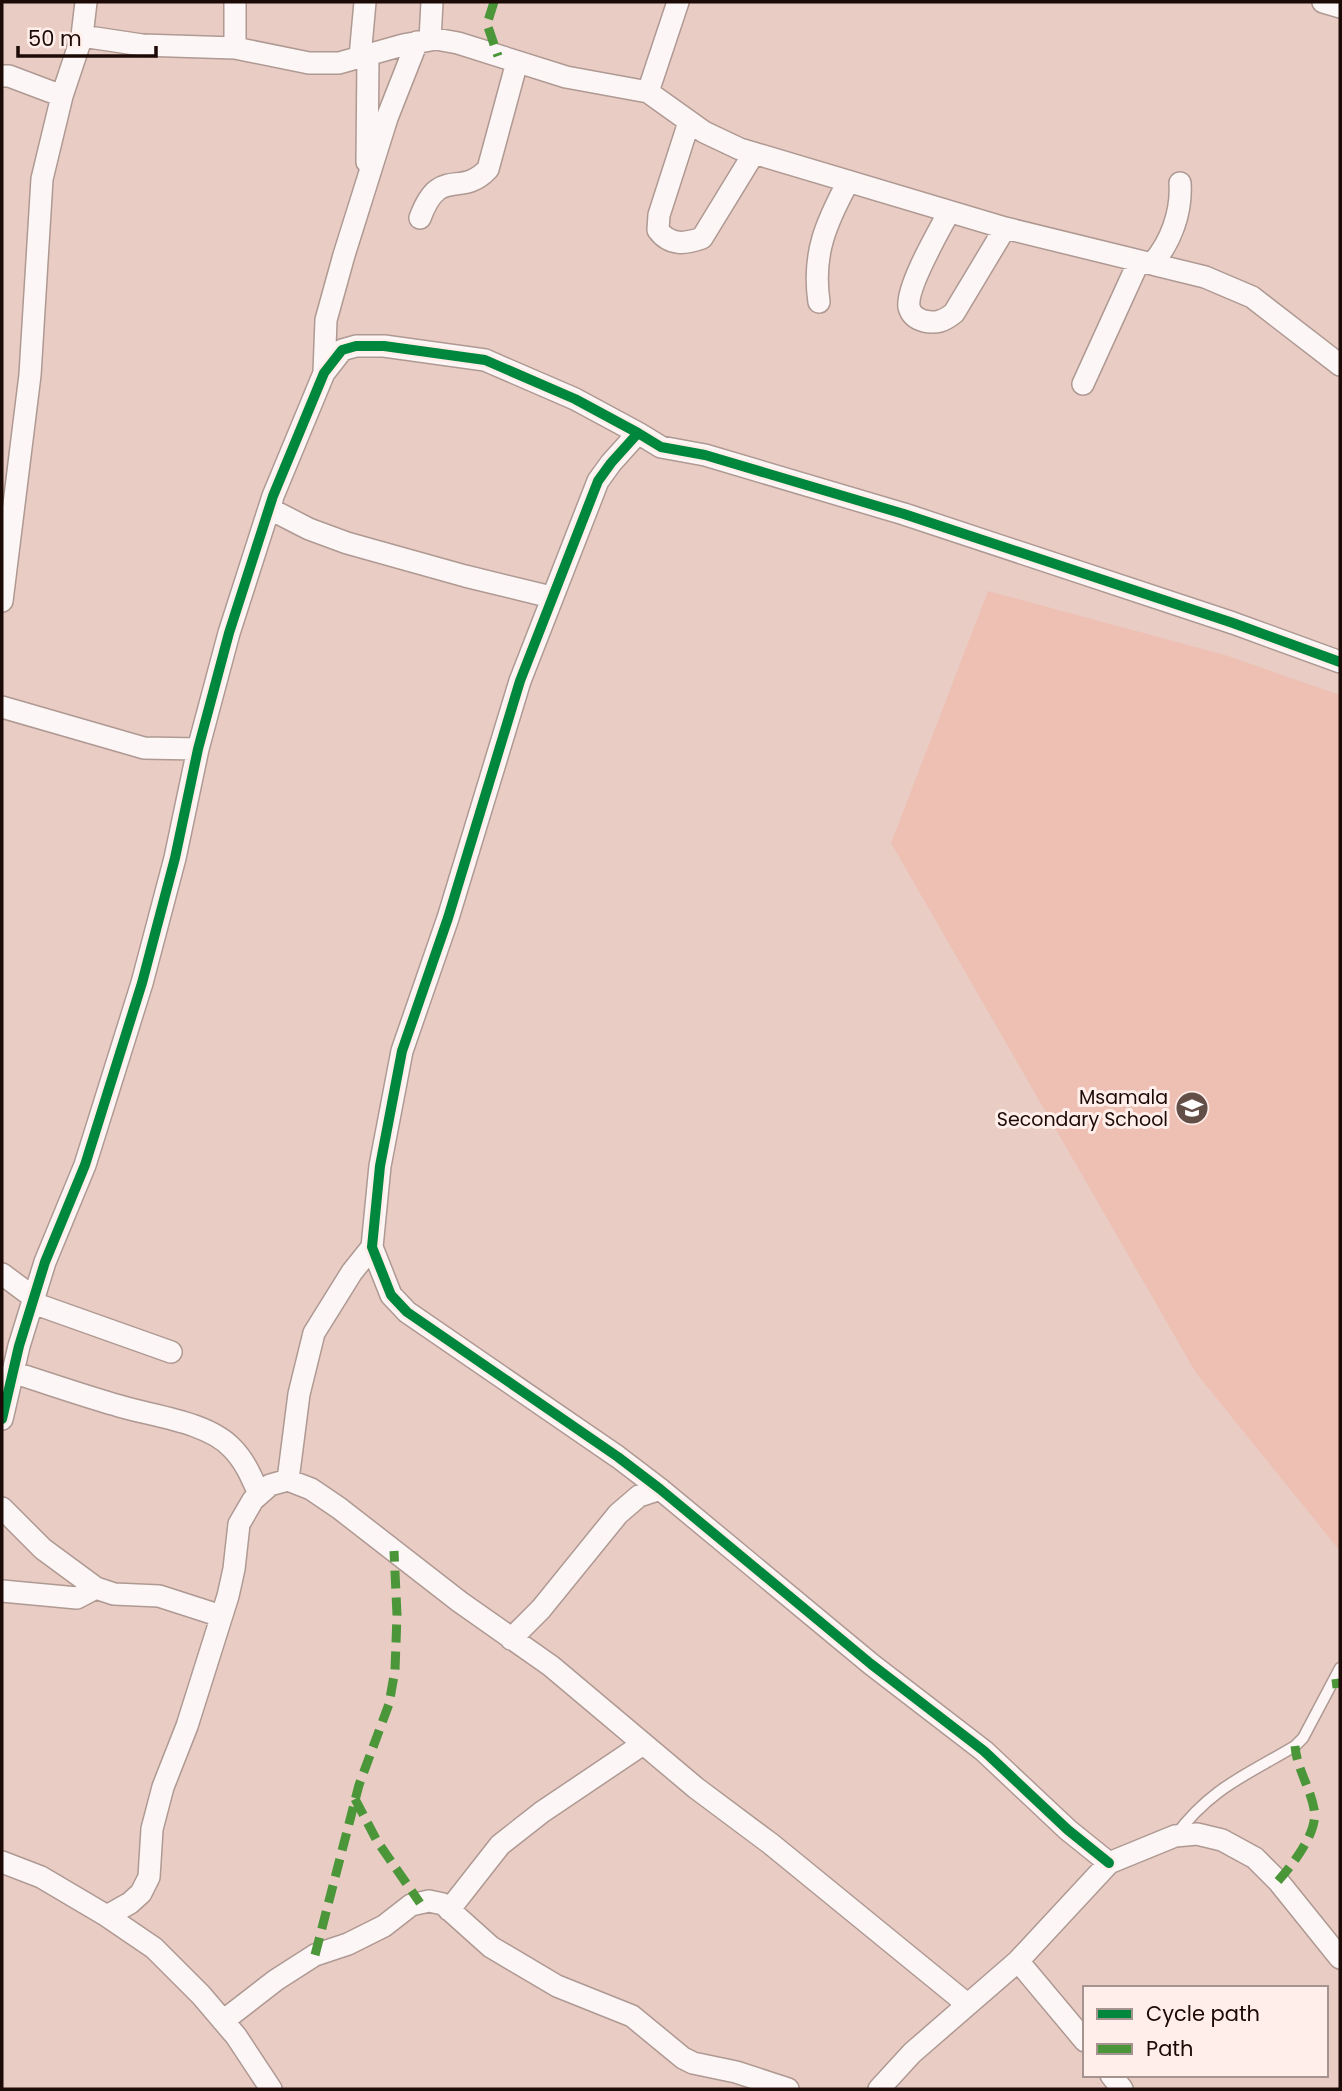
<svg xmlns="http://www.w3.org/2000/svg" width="1342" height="2091" viewBox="0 0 1342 2091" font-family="Poppins,sans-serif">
  <rect width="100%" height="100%" fill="#e9ccc4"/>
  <!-- built -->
  <path fill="#eec0b4" d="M988 591 1225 655 1340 695V1551L1196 1373 891 843Z"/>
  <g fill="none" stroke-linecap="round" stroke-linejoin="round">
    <defs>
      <path id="lane" d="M1175 1836C1212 1787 1245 1776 1295 1746L1303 1738 1340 1668"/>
      <path id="street" d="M235 2V48
        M1323 2 1340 7
        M82 36 142 45 235 48 309 63H339L403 45 436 39 458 43 566 77 648 92 704 132 740 149 1005 228 1205 277 1252 297 1340 365
        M430 40 432 2
        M360 57 365 2
        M2 76H9L62 96
        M648 92 678 2
        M689 122 659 215 658 230C670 246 685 244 702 238L754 153
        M367 162 368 55
        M949 212C939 231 906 287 909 307 911 315 917 319 924 321 936 324 944 321 954 313L1005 228
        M420 218C440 164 460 199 488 169L517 62
        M1152 264C1171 242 1182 212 1180 183
        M819 302C812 254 826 223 848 182
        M324 372 326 320 344 255 387 118 417 42
        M1083 384 1139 261
        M273 496 270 509 309 529 347 543 465 576 551 597
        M2 601 30 375 42 179 62 96 82 36 86 2
        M2 707 144 748 198 749
        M2 1274 33 1297
        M33 1303 171 1352
        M12 1372C47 1383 81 1395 116 1405 150 1416 207 1421 232 1448 245 1461 252 1478 259 1494
        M2 1419 19 1346 45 1262 85 1165 142 983 175 858 198 749 229 633 273 496 324 373 342 350 356 346H384L485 360 575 399 638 433
        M288 1480 299 1394 314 1333 352 1272 372 1247
        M2 1508 43 1549 96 1588 114 1594 159 1596 221 1616
        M2 1591 77 1598 96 1588
        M511 1639 541 1609 618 1514 639 1496 660 1489
        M2 1862 41 1877 107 1916 154 1948 201 1995 236 2036 271 2089
        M1109 1863 1068 1830 984 1751 871 1664 660 1489 618 1457 407 1312 391 1295 372 1247 380 1166 402 1051 448 918 520 681 598 481 611 463 638 433 661 447 705 455 904 514 1233 623 1340 662
        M449 1910 500 1845 542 1812 643 1744
        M107 1916 130 1903 141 1893 149 1877 152 1829 163 1787 187 1726 228 1596 234 1569 239 1524 253 1500 270 1485 288 1480 311 1489 339 1508 460 1602 551 1666 696 1788 771 1844 967 2004
        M1018 1961 1085 2041
        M223 2021 276 1980 315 1955 348 1944 384 1926 411 1905 429 1901 443 1904 491 1947 557 1986 632 2016 683 2058 693 2063 736 2072 788 2089
        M1111 2075 1122 2089
        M879 2089 912 2053 1018 1961 1109 1863 1175 1836 1197 1834 1222 1840 1255 1858 1278 1881 1340 1958"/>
    </defs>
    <!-- lane casing -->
    <use href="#lane" stroke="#af9993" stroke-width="13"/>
    <!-- street casing -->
    <use href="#street" stroke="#af9993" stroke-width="24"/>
    <!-- lane -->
    <use href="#lane" stroke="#fcf7f6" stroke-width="10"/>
    <!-- street -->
    <use href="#street" stroke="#fcf7f6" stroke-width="21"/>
    <!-- quiet -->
    <path stroke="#4c963a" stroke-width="9" stroke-dasharray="18 9" stroke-linecap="butt" d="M494 2 487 24 498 56
      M1332 1684 1340 1683
      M355 1799 377 1841 420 1903
      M1278 1881C1292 1865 1319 1832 1314 1809 1310 1787 1297 1769 1295 1746
      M315 1955 359 1785 389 1704 395 1670 397 1615 394 1551"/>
    <defs>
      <path id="cycleway" d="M2 1419 19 1346 45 1262 85 1165 142 983 175 858 198 749 229 633 273 496 324 373 342 350 356 346H384L485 360 575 399 638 433
        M1109 1863 1068 1830 984 1751 871 1664 660 1489 618 1457 407 1312 391 1295 372 1247 380 1166 402 1051 448 918 520 681 598 481 611 463 638 433 661 447 705 455 904 514 1233 623 1340 662"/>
    </defs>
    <!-- cycleway casing -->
    <use href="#cycleway" stroke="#ffeeea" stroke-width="15"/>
    <!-- cycleway -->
    <use href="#cycleway" stroke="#00873e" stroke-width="10"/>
  </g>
  <!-- icons -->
  <defs>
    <symbol id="school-disc" viewBox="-11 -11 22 22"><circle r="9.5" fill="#644e48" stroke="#ffeeea"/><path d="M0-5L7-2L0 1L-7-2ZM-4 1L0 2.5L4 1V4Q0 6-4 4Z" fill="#fff"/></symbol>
  </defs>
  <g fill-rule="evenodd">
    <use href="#school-disc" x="1173" y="1089" width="38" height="38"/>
  </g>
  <g text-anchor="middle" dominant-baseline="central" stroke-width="6" stroke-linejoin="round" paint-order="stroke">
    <!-- poi labels -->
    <g font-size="19" fill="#1c0a06" stroke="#ffeeea" text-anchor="end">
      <text x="1168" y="1097">Msamala<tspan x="1168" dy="22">Secondary School</tspan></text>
    </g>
  </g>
  <!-- border -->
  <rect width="1342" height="2091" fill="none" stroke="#1c0a06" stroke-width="7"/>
  <!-- legend -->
  <rect x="1083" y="1986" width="245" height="91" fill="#ffeeea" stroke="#a4938f" stroke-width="2"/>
  <rect x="1097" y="2009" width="35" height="10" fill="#00873e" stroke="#a4938f" stroke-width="2"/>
  <text x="1146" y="2021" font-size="21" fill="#1c0a06">Cycle path</text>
  <rect x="1097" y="2044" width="35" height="10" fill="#4c963a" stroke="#a4938f" stroke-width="2"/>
  <text x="1146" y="2056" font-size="21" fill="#1c0a06">Path</text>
  <!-- scale -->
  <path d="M18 46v10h138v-10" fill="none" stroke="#1c0a06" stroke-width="3.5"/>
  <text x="28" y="46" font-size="21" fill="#1c0a06" stroke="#ffeeea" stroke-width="5" paint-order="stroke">50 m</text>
</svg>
